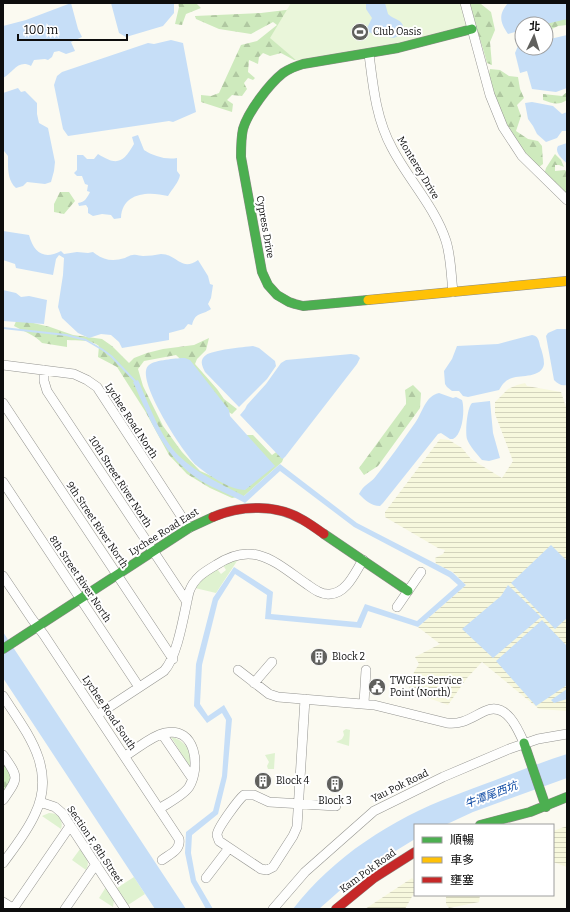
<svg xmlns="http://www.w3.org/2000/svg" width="570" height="912" viewBox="0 0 570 912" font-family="Bitter,'Noto Sans TC',serif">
  <defs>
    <pattern id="farmland-rules" width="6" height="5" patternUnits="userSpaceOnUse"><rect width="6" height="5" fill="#f7f8dd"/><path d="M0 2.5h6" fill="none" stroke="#d3d3bc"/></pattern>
    <pattern id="forest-firs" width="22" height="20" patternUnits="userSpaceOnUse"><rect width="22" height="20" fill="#ceeabd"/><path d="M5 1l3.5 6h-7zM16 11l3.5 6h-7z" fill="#b0c8a1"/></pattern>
  </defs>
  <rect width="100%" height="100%" fill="#fbfaf1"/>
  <!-- farmland -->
  <path fill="url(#farmland-rules)" d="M525 383 527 386 561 392 567 410V711L539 709 482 662 467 678 448 705 409 691 410 685 414 672 419 664 415 657 440 644 418 627 466 585 453 572 436 564 435 558 443 554 445 550 438 548 385 517V512L440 439 449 440 462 448 471 459 502 478 513 461 495 414V402L508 389 517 385Z
    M567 826V867L553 862V831Z
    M412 878 415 881 414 893 405 909H365Z
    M446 895H480L479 902 449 908 446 904Z"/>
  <!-- grass -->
  <path fill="#dff2d0" d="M239 558 216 593 195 588 202 579 217 569 221 574 226 570 223 565Z
    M346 729 350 730 349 746 336 742 342 739 344 735 343 731Z
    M171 737C186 740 192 752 190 767Z
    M275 753 274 769H268L267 766 269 762 265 755Z
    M49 813C58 813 64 820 61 829L42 816Z
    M80 849C85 856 91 861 86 870L72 860Z
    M134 877 145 894 128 905 117 888Z
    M106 887 114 900 113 907 99 898Z"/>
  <!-- forest -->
  <path fill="url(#forest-firs)" d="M178 3H196L201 8 186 14 182 25 175 24 179 7Z
    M469 3H482L481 4 491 12 495 30 490 42 492 65 487 63C482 43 474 23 469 3Z
    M294 9 306 59 294 60 281 53 270 56 263 53 259 57 258 64 249 60 248 72 255 78 253 80 248 78 244 83 247 89 242 96 232 95 227 100 233 104 232 112 201 102V95L211 96 219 93 241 45 257 41 277 25 273 22 251 34 219 29 196 19 195 16 261 13Z
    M567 15V25L558 26 546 32V24H534Z
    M490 69 500 70 509 76 518 77 520 89 524 98 517 105 521 116 516 131 528 139 538 141 542 146 543 164 539 167 524 151 496 107 489 74Z
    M567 92V100C558 106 552 103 543 100V94L562 96Z
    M555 154 561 160 564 167 559 165H555V171L565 170 567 172V203L543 178 546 168Z
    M60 192H69L75 201 64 214 54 212V204Z
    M17 319 50 327 73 335 102 339 112 346 129 363 134 358 147 353 163 349 194 345 209 338 206 350 197 359 195 364 217 389 224 399 237 409 232 414C209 401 196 373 176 355L144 361 138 369 143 386 163 426 182 452 200 471 230 484 240 435H253L272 455 282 448 287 449 282 462 244 496 232 498 210 488 187 474 169 455 145 411 117 367 98 357 99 346C90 339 79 341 67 340V347L42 343C35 335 23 331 14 326Z
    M413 385 421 393 420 408 378 466 364 475 359 468 406 404V400L405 390Z
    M5 765C13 778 12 779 4 791L3 790V766Z"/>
  <!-- pitch -->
  <path fill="#eaf6da" d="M291 3H460L469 26 407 43 297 61 270 38Z"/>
  <!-- water -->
  <path fill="#c6def7" d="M71 3 78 29 82 37 71 42 75 51 66 54 59 51 54 52 52 57 48 60 45 59 34 60 31 66C18 59 13 73 3 78V26L26 20Z
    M111 3H174V13L163 26 126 37 119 33Z
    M366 3H385L388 14C395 21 407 19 402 34L394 38 388 37 382 32 373 34 369 32 367 28 372 18 366 9Z
    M508 3H567V19L546 24H522V30L508 34C500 22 498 15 508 3Z
    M567 35V88L556 92 532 89 527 71 520 73 515 53 518 46H522V48H546V40Z
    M171 40 183 43 196 112 173 122 169 121 68 136 63 129 54 85 57 76 62 72 148 43 154 44Z
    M18 88 21 92 25 91 37 103V114L39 123 48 128 55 162 54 171 51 182 45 184 27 182 23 186 16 188C7 180 8 167 8 156L4 151 3 93Z
    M532 102 553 106 562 114 567 112V131H562L557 138 546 142 537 134 533 126 528 119 525 103Z
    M138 135 144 150C153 156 166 160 177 158V171L180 175C179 182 172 189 168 196 149 191 122 192 121 218L114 219 111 215 102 214 93 216 88 213V208L86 205 79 206 78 203C85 202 87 198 90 192L87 191 88 185 85 184 82 176H77L74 173 77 170V155H83L87 159H94L98 154C117 166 123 163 134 144L132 137Z
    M567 143V164C563 159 554 153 558 146Z
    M3 231 29 235C34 253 44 260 61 251L64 254 77 252 88 253 93 252C103 260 112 262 125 258 127 257 130 255 133 255 136 254 140 256 143 256 149 256 155 255 161 254 177 254 181 272 198 260L208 276 210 284 213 285 211 298 208 304 211 309C201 316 196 311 192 325L188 324 184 329 169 333V340L122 348 119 342 111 335 101 334 89 338 78 333 62 318 58 307 63 275 64 258 59 255 56 259 53 275 16 268 15 264 3 260Z
    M3 290 16 293 21 297 29 296 47 300 44 324 3 321Z
    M557 329H567V385C561 386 558 384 554 380L546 336 548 333Z
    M532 335C538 336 539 340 540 346 542 351 544 358 544 364 542 378 521 375 512 378 505 380 502 385 499 390L468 397 463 396 459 391H452L447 387 445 384 444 371 452 359 457 346 498 344Z
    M253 346 259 348 275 361 276 366 267 379 239 407 205 372C202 366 199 360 206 355 213 350 243 347 253 346Z
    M351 354 357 355 360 358 357 364 285 457 282 459 240 415 245 409 247 405 266 384 281 363 286 360Z
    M181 358H185L190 360 229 410 230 416 275 466 245 490C230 490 208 475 196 465 184 454 135 380 148 366 153 360 173 359 181 358Z
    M138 380C148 402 161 439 179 456 198 474 221 484 244 496L280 464 357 523 452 572 466 585 418 627 368 611 361 628 265 619 267 595 235 574 218 601 202 665 200 704 208 716 224 705 232 719 227 777 218 814 192 835 191 853 196 880 213 909H206L191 882 185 853 186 832 213 811 222 776 226 720 222 713 207 723 194 706 196 664 213 598 234 567 273 592 271 614 357 622 365 604 417 621 458 585 449 577 354 527 280 471 245 503C231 495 215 489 201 481 163 457 151 421 133 382Z
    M439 393 453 398 456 397 462 400C465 409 463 434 453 439H450L441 433 438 434 383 503 380 506C371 506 365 500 359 494 364 484 370 484 376 476 390 459 402 441 415 423 423 412 425 396 439 393Z
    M490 401 493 433 500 458 489 461 482 460C477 454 470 447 467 439 465 433 467 407 472 403Z
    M551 545 567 561V618L555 629 511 583Z
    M508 585 541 617 493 658 462 629 501 596Z
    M542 620 567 646V685L536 706 496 661Z
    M3 632 186 909H155L3 678Z
    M567 689V699L554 703 551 700Z
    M567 754V778L473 812 445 825H415V839L371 866 345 886 319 909H293C333 857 392 819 453 796 466 791 479 786 493 781 517 772 542 762 567 754Z"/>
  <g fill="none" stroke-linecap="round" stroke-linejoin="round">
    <!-- stream -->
    <path stroke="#c6def7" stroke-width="2" d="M3 328 66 335 86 340 103 350 111 356 136 382"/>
    <defs>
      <path id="street" d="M465 3 490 95 503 127 522 156 567 200
        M369 54C373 86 376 119 392 148 408 179 435 207 446 241 451 257 451 275 453 292
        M3 365 74 374 87 380 97 387 189 528
        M44 370V381L47 391 187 602
        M3 403 173 659
        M3 482 139 687
        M3 576 32 619 44 635 179 839C181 850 170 854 162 860
        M397 607 421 572
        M238 670 269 694 278 697 374 705 447 723C463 725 472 717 485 711 506 701 518 729 524 743
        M254 683 272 662
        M3 696C27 733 57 769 35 814 27 832 14 848 3 863
        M305 699 297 827 293 836 273 867 267 870 261 869 219 841C219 840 217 836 217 835 217 828 239 799 244 795H254L269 802 336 806
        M364 703 366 670
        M97 715 164 671C178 656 184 613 189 592 194 578 204 572 216 565 255 539 277 564 308 585 315 590 322 595 330 594 347 593 355 572 363 560
        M162 734 192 778
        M3 755C19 778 19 777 3 800
        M125 756C137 749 151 736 165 733 196 726 201 767 189 787 184 795 168 803 159 809
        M40 802 55 807 62 813 125 909
        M206 878 229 848
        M3 902 14 909
        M13 909 70 826
        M65 909 96 864
        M273 909 305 872 374 811 443 777 509 749 538 739 567 734"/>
      <path id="fast" d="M368 300 303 306 295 304 289 302 277 295 268 285 262 272 241 157C241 148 241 138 243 129 248 112 269 84 283 73 289 69 296 66 303 64L398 48 472 29
        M324 534 408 591
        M3 649 189 528 213 517
        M524 743 546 807
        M480 825 530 812 567 797"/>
      <path id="slow" d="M368 300 567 281"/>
      <path id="jam" d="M213 517C241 505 277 504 303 520 310 524 317 529 324 534
        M336 909 374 878 415 852"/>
    </defs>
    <!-- street casing -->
    <use href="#street" stroke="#949490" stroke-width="10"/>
    <!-- fast casing -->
    <use href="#fast" stroke="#8b8a86" stroke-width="10"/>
    <!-- slow casing -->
    <use href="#slow" stroke="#8b8a86" stroke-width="10"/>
    <!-- jam casing -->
    <use href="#jam" stroke="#8b8a86" stroke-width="10"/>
    <!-- street -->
    <use href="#street" stroke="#fefefd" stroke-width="9"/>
    <!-- fast -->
    <use href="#fast" stroke="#4caf50" stroke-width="9"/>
    <!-- slow -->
    <use href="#slow" stroke="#ffc107" stroke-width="9"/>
    <!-- jam -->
    <use href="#jam" stroke="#c62828" stroke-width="9"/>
  </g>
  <!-- icons -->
  <defs>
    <symbol id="stadium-disc" viewBox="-11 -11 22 22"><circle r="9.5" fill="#60605d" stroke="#fff"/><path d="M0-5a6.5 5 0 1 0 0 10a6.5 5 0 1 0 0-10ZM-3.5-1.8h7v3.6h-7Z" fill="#fff"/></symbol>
    <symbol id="building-disc" viewBox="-11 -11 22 22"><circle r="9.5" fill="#60605d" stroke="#fff"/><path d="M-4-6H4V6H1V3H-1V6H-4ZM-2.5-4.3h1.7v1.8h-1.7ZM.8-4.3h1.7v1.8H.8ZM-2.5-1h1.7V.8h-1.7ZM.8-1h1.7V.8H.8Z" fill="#fff"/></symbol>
    <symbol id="civic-disc" viewBox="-11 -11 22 22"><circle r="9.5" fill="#60605d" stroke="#fff"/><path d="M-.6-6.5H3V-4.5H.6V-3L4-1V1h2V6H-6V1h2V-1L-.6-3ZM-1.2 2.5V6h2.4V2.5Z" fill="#fff"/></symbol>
  </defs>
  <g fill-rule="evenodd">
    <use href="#stadium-disc" x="350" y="22" width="20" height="20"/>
    <use href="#building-disc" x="309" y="647" width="20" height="20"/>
    <use href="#civic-disc" x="367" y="677" width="20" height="20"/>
    <use href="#building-disc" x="253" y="771" width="20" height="20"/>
    <use href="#building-disc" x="325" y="774" width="20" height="20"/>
  </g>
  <g text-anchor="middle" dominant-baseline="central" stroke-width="4" stroke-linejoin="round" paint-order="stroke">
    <!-- poi labels -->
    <g font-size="10" fill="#0d0d0d" stroke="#fff" text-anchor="start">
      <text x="373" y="32">Club Oasis</text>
      <text x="332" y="657">Block 2</text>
      <text x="390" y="681">TWGHs Service<tspan x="390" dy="12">Point (North)</tspan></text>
      <text x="276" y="781">Block 4</text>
      <text x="335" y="801" text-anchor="middle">Block 3</text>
    </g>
    <!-- street labels -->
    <g font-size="10" fill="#0d0d0d" stroke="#fff">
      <text transform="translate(418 168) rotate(59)">Monterey Drive</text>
      <text transform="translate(265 227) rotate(80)">Cypress Drive</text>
      <text transform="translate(131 421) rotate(57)">Lychee Road North</text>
      <text transform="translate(120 482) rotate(57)">10th Street River North</text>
      <text transform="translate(97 525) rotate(56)">9th Street River North</text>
      <text transform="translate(164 532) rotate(-32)">Lychee Road East</text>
      <text transform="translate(80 579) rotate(56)">8th Street River North</text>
      <text transform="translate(109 713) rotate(56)">Lychee Road South</text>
      <text transform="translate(400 786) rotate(-26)">Yau Pok Road</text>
      <text transform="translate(95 845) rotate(56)">Section F, 8th Street</text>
      <text transform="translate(368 871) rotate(-36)">Kam Pok Road</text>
    </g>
    <!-- water labels -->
    <g font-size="11" font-style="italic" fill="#104ca5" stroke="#fff">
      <text transform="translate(491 795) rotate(-21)">牛潭尾西坑</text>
    </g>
  </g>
  <!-- border -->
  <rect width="570" height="912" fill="none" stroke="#0d0d0d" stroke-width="8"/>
  <!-- legend -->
  <rect x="414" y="824" width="140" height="72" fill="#ffffff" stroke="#9e9e9e"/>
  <rect x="422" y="837" width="20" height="6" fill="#4caf50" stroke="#9e9e9e"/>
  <text x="450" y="844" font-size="12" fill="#0d0d0d">順暢</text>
  <rect x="422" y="857" width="20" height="6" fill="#ffc107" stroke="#9e9e9e"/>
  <text x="450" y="864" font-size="12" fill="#0d0d0d">車多</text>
  <rect x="422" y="877" width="20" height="6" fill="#c62828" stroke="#9e9e9e"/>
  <text x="450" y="884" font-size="12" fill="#0d0d0d">壅塞</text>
  <!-- north arrow -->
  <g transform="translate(534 36) rotate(4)"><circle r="19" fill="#ffffff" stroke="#9e9e9e"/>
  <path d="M0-3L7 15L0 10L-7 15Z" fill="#60605d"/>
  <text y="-6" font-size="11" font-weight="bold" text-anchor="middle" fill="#0d0d0d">北</text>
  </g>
  <!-- scale -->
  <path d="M18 34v6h109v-6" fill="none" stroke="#0d0d0d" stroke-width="2"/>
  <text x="24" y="34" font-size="12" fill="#0d0d0d" stroke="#ffffff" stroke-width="3" paint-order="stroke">100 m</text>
</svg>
